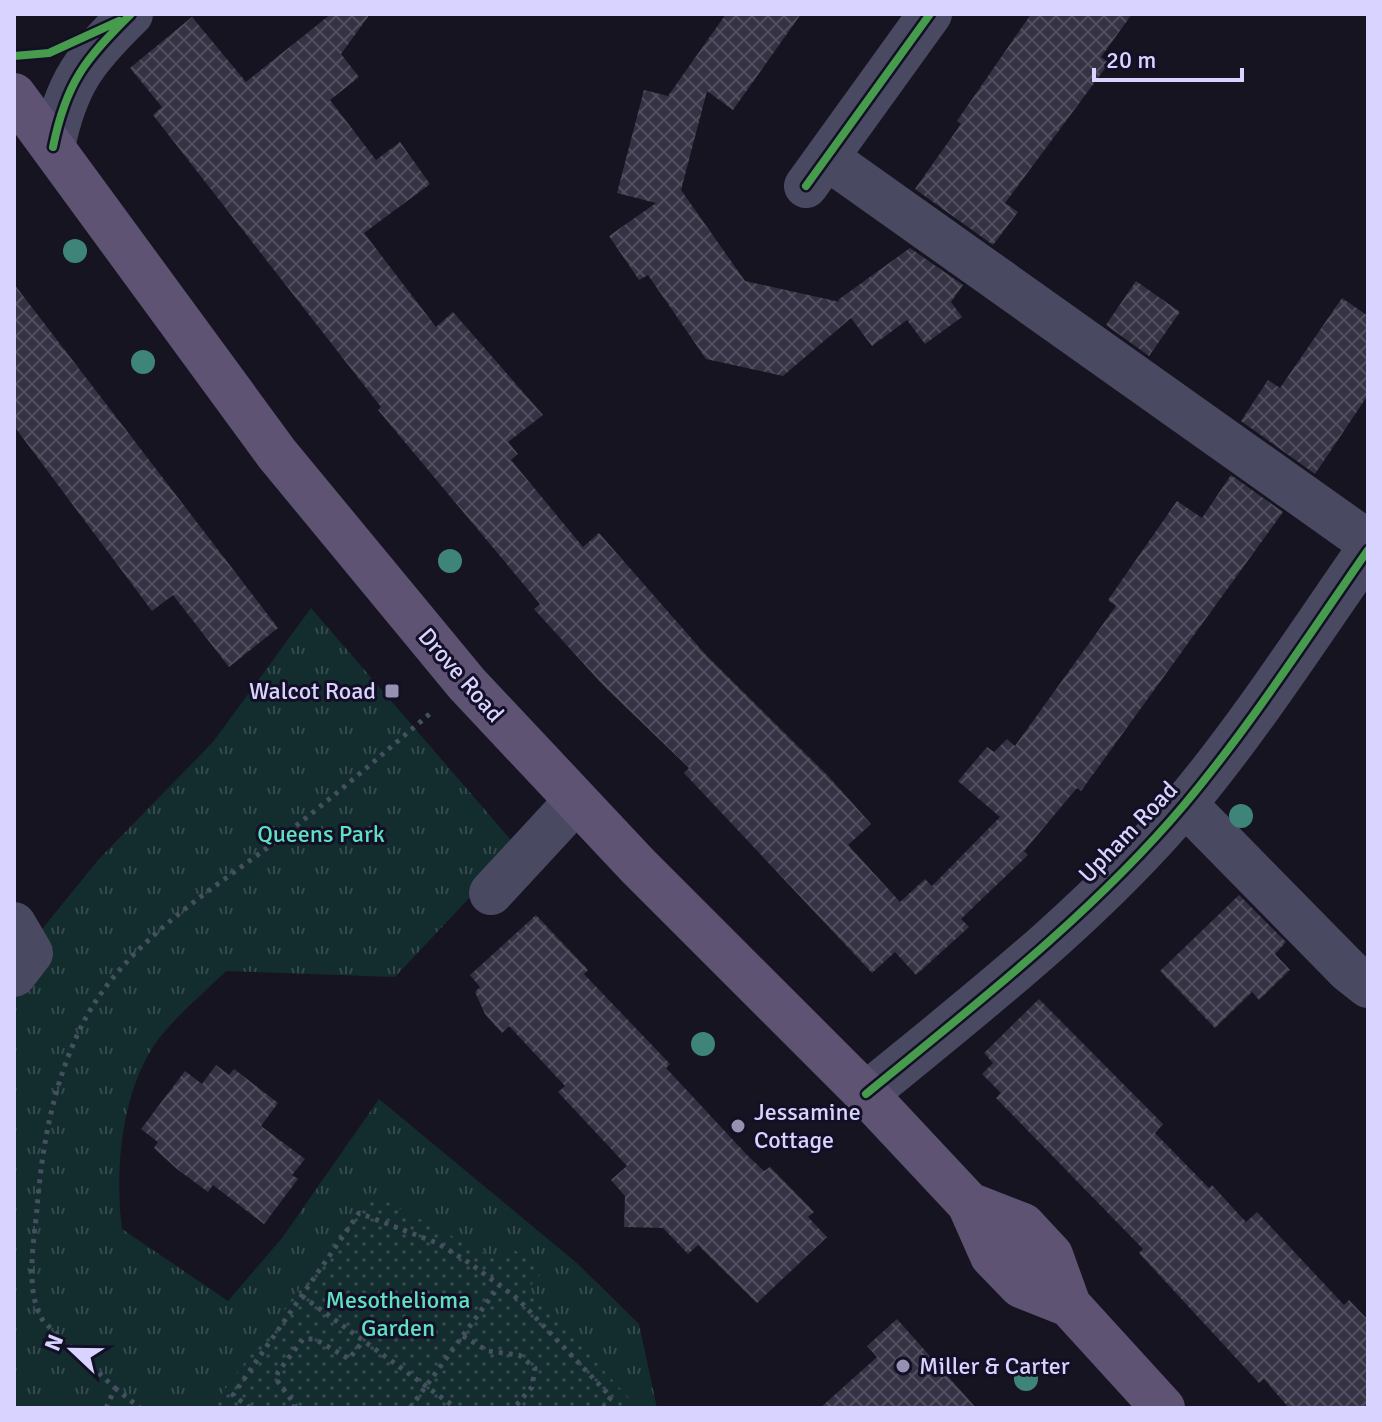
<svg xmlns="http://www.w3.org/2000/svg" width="1382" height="1422" viewBox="0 0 1382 1422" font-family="Signika,sans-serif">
  <defs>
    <pattern id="park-tufts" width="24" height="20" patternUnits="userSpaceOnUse" patternTransform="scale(2)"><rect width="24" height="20" fill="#132c2d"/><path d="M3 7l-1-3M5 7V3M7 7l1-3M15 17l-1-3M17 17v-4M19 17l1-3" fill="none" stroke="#354a4c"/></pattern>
    <pattern id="garden-dots" width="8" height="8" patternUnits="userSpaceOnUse" patternTransform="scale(2)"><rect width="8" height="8" fill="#132c2d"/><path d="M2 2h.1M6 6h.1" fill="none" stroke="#354a4c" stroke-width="1.8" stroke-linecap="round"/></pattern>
    <pattern id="building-cross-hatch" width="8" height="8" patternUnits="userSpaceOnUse" patternTransform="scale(2)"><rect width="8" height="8" fill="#343243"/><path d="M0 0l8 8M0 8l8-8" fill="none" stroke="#514f5f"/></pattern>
  </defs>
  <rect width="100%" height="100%" fill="#161421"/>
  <!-- park -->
  <path fill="url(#park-tufts)" d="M311 608 517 847 395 977 226 971C206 991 183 1010 165 1031 122 1080 114 1168 122 1229L228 1301 282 1238 379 1099 578 1264 639 1324 657 1408H14V998L46 949 38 934 99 859 213 742Z"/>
  <!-- garden -->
  <path fill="url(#garden-dots)" d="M370 1193 496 1259 510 1246 542 1272 528 1289 630 1399 622 1408H211Z"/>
  <!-- building -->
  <path fill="url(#building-cross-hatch)" d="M331 14H370L341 54 359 77 330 100 376 160 400 142 430 184 364 233 436 327 453 312 543 415 508 442 518 454 511 460 583 547 599 533 706 655 829 777 871 824 848 845 900 902 925 879 932 886 1000 817 958 781 987 747 994 752 1007 739 1015 746 1116 606 1108 600 1177 501 1202 518 1231 475 1283 512 1081 791 1077 788 1024 851 1028 855 961 919 969 927 916 975 895 952 872 973 684 773 689 768 603 685 534 609 540 604 378 410 381 407 153 115 162 107 130 68 192 17 246 82Z
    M726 14H801L733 110 707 91 681 190 745 281 840 302 838 300 910 248 963 285 951 302 962 317 925 344 907 320 872 346 851 318 783 376 706 359 648 275 639 280 609 236 656 203 617 193 644 90 668 96Z
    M1031 14H1132L1101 57 1109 63 1005 203 1018 212 993 245 915 189 961 124 957 121Z
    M1136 281 1180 312 1149 356 1106 325Z
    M14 284 278 628 229 667 173 595 152 611 14 426Z
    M1342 298 1368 316V395L1315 474 1241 421 1268 380 1280 388Z
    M1239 895 1286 942 1275 954 1290 970 1259 1000 1252 992 1215 1028 1160 971Z
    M536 915 588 970 584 974 670 1064 666 1068 748 1156 764 1171 770 1167 814 1212 808 1217 827 1237 757 1303 698 1245 688 1254 663 1228 624 1227 625 1196 611 1180 627 1166 558 1092 565 1086 509 1026 502 1033 485 1014 475 992 480 987 470 975Z
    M1039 999 1163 1124 1155 1133 1209 1188 1212 1185 1246 1222 1257 1212 1344 1305 1349 1300 1368 1320V1408H1289L1264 1379 1259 1383 1139 1253 1143 1249 996 1098 1001 1093 982 1074 993 1063 984 1053Z
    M216 1065 229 1075 234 1069 278 1103 261 1126 305 1159 292 1175 298 1179 264 1224 213 1185 208 1192 177 1169 154 1148 158 1142 141 1129 185 1071 202 1084Z
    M897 1319 976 1408H820L877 1357 867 1346Z"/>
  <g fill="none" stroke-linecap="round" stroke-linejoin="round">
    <!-- path -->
    <path stroke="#44505f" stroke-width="5" stroke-dasharray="4 6" stroke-linecap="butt" d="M302 1296 456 1408
      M463 1336 488 1351 519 1355 535 1368 532 1387 514 1408
      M115 1388 140 1408
      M106 1408 115 1388 44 1322C24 1294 34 1241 37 1209 42 1145 53 1085 81 1027 125 938 222 885 297 825 343 789 387 750 432 712
      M250 1408 233 1395 359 1213 437 1243 468 1262 518 1299 611 1397 603 1408
      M293 1408 295 1405 276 1379 278 1372 303 1339H315L349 1359 363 1341
      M410 1408 499 1286"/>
    <!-- minor -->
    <path stroke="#4a4962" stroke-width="44" d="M53 147C66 83 85 59 131 14
      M827 158 1368 542
      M806 186 930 14
      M1185 804 1349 971 1368 986
      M491 893 576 801
      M14 924 31 953 14 975
      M866 1094C976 1004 1092 914 1184 805 1251 725 1308 636 1368 550"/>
    <!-- major -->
    <path stroke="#5e5373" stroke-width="44" d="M14 95 277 454 467 684 638 866 866 1094 969 1204 992 1256 1021 1286 1069 1305
      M969 1204 1023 1225 1036 1239 1051 1255 1069 1305 1163 1408"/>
    <defs>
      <path id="cycleway" d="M14 56 49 53 119 21
        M53 147C66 83 85 59 131 14
        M806 186 930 14
        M866 1094C976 1004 1092 914 1184 805 1251 725 1308 636 1368 550"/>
    </defs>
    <!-- cycleway casing -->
    <use href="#cycleway" stroke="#130f26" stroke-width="13"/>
    <!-- cycleway -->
    <use href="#cycleway" stroke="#469c4c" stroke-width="8"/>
  </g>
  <!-- trees -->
  <g fill="#3e8478">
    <circle cx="75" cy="251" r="12"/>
    <circle cx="143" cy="362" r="12"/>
    <circle cx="450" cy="561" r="12"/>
    <circle cx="1241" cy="816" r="12"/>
    <circle cx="703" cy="1044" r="12"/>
    <circle cx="1026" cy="1379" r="12"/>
  </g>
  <!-- markers -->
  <g fill="#9591b1" stroke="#130f26" stroke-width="3">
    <rect x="384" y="683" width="16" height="16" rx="4"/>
    <circle cx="738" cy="1126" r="8"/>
    <circle cx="903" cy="1366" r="8"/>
  </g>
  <g text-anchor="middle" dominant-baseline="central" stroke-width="6" stroke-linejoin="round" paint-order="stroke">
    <!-- street labels -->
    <g font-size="24" fill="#d9d4ff" stroke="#130f26">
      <text transform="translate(461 675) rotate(49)">Drove Road</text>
      <text transform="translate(1128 832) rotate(-46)">Upham Road</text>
    </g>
    <!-- poi labels -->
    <g font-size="24" fill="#d9d4ff" stroke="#130f26" text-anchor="start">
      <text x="376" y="691" text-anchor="end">Walcot Road</text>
      <text x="754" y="1112">Jessamine<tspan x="754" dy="28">Cottage</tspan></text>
      <text x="919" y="1366">Miller &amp; Carter</text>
    </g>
    <!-- park labels -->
    <g font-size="24" fill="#5fe0c0" stroke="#130f26">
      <text x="321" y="834">Queens Park</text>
      <text x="398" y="1300">Mesothelioma<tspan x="398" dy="28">Garden</tspan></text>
    </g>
  </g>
  <!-- border -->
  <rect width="1382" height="1422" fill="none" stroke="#d9d4ff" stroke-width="32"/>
  <!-- north arrow -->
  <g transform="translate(72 1350) rotate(292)" stroke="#130f26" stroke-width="6" paint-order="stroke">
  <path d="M0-6L14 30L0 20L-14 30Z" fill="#d9d4ff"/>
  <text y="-12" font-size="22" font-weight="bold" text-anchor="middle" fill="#d9d4ff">N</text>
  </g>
  <!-- scale -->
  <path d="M1094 68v12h148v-12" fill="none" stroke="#d9d4ff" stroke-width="4"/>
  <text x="1106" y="68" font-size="24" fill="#d9d4ff" stroke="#130f26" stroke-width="6" paint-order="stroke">20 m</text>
</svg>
